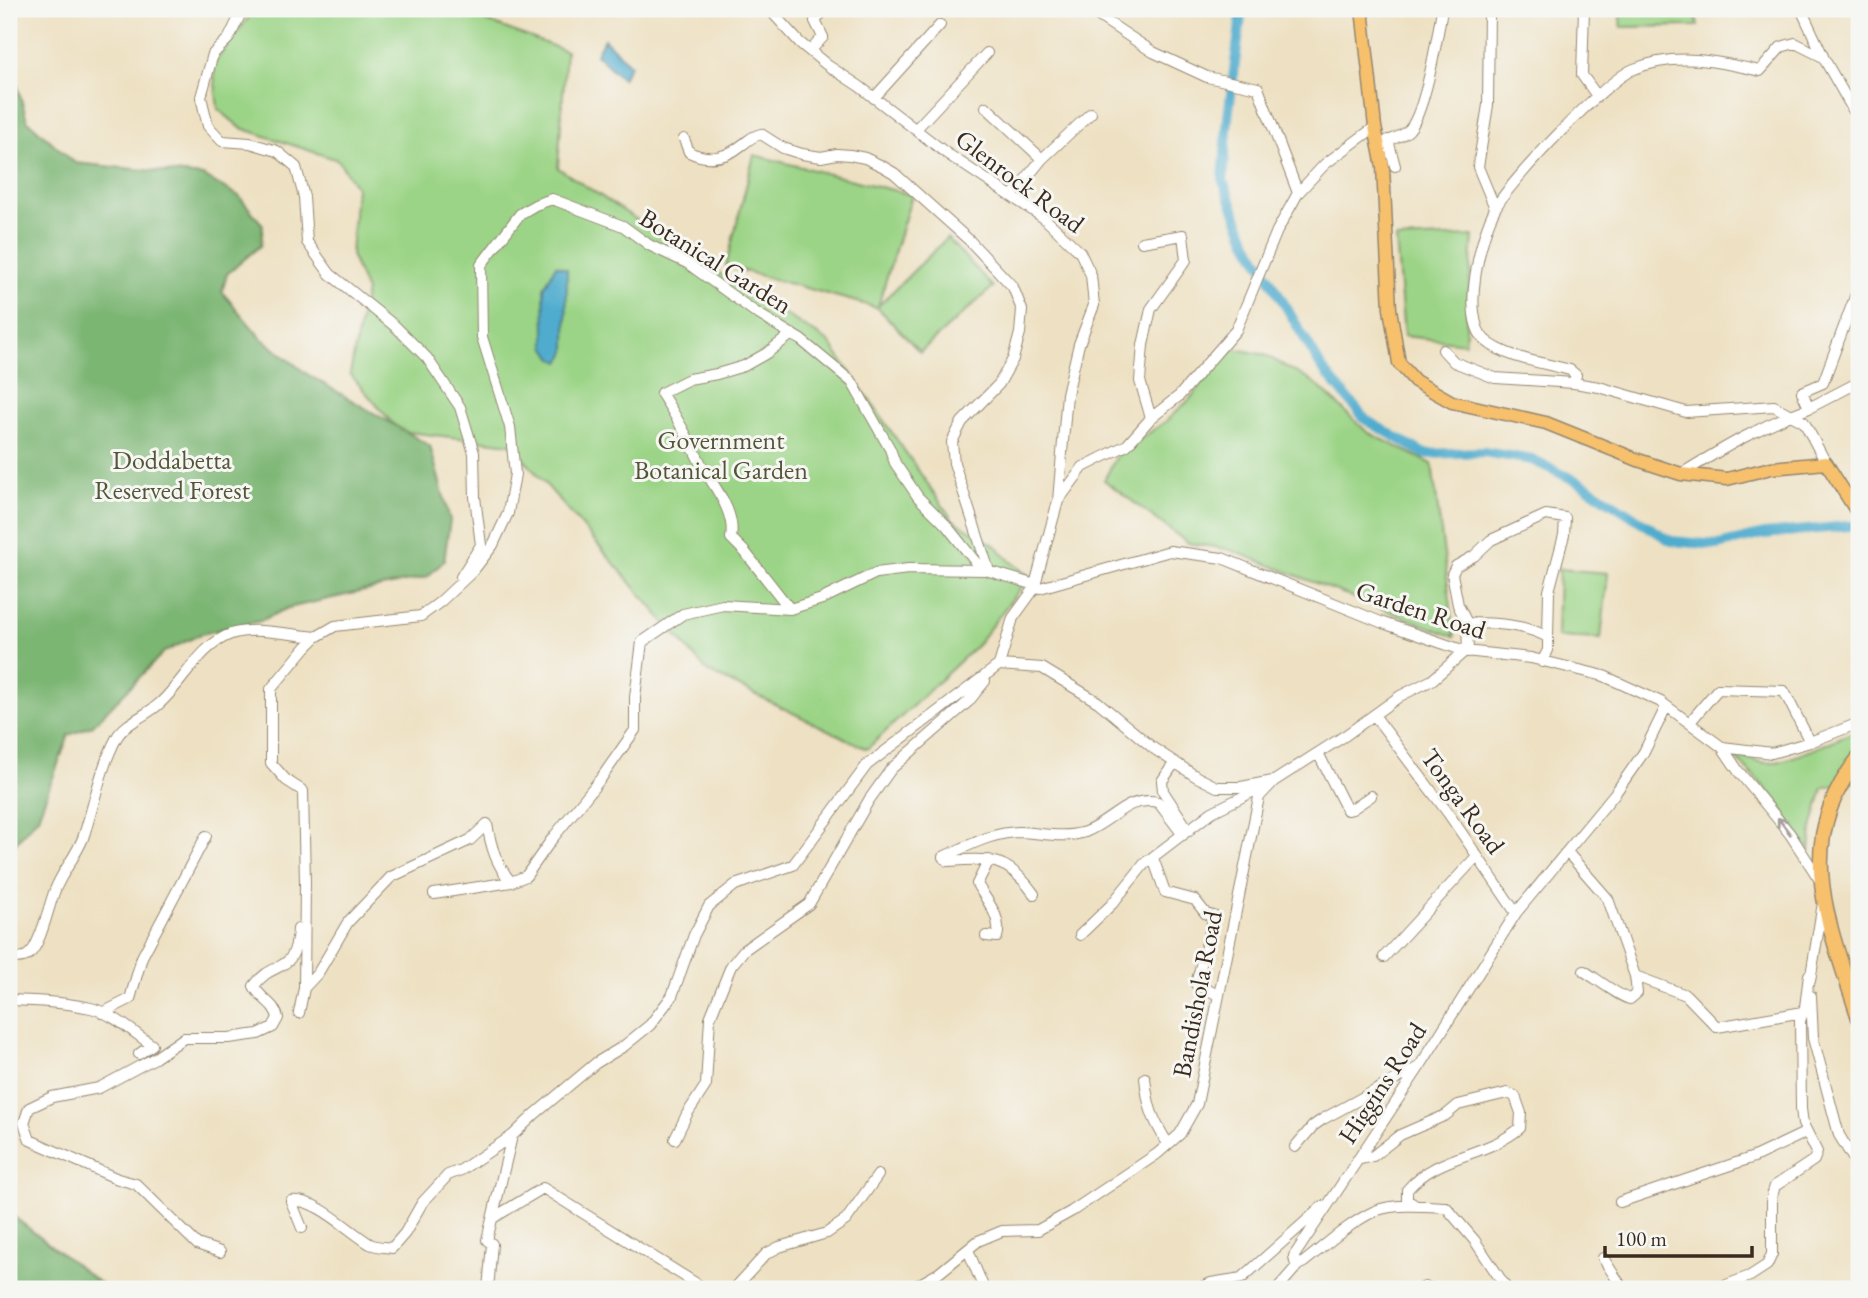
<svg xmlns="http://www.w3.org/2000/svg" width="1868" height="1298" viewBox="0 0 1868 1298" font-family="'EB Garamond',serif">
  <rect width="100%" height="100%" fill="#f6f6f2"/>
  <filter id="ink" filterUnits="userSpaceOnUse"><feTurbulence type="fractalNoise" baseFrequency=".0143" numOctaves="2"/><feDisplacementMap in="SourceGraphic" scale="14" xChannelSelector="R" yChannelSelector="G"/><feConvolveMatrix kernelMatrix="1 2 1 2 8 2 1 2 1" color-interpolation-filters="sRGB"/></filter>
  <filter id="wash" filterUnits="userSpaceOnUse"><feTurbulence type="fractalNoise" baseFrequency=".00686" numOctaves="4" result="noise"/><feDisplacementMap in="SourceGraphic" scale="28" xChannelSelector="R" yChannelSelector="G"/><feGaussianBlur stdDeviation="1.57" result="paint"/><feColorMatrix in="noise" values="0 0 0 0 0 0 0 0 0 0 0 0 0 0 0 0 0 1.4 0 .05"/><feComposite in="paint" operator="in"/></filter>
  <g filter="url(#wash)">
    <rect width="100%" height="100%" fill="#eee1c3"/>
    <!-- green -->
    <path fill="#9bd486" stroke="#6b7f52" stroke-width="2" d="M255 9H431L439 12 473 16 566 51 558 168 711 268 829 342 952 519 996 546 1011 562 1030 576 975 647 867 749 707 671 511 444 399 431 350 374 366 291 351 255 356 187 338 160 241 128 218 109 213 65Z
      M1619 9H1695L1698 26 1621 27Z
      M754 155 912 195 878 306 947 238 993 287 920 352 878 308 726 266Z
      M1473 236 1465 343 1404 336 1396 239Z
      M1232 348 1265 355 1315 383 1367 432 1432 464 1455 637 1228 549 1188 543 1104 480 1118 454 1165 422 1189 400Z
      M1559 569 1608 573 1601 639 1557 637Z
      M1859 730V780L1823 788 1812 828 1810 851 1774 797 1730 752C1742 756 1754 762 1767 763 1788 763 1837 738 1859 730Z"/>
    <!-- forest -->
    <path fill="#7cb673" stroke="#5c7048" stroke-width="2" d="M9 71 15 77 27 120 75 163 203 176 239 196 263 225 261 245 227 274 222 292 261 338 307 374 430 446 450 520 444 561 427 577 288 608 260 621 201 634 164 652 92 726 69 735 38 817 9 850Z
      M9 1213 107 1289H9Z"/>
    <!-- water -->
    <path fill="#4facce" stroke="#456b76" stroke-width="2" d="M604 39 630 65 622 79 596 54Z
      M556 265 567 269 566 352 560 362 552 357 545 346V335L544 288Z"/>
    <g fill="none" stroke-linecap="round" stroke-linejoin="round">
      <!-- canal -->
      <path stroke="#4facce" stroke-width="10" d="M1242 9 1228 117 1223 181 1246 239 1322 368 1366 420 1425 454 1484 452 1532 460 1581 483 1671 541 1718 545 1764 534 1859 525"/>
    </g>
  </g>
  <g filter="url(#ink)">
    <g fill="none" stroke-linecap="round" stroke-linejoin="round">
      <defs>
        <path id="minor" d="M243 9 229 38 213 54 201 97 208 126 222 141 250 143 277 151 296 167 304 197 307 242 330 274 396 327 427 358 460 407 474 453 475 497 481 545 461 577
          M769 9 800 43 827 65 859 86 946 153 1044 218 1080 252 1091 275 1094 305 1079 344 1067 394 1058 501
          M1088 9 1153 52 1207 77 1258 88 1298 193
          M1489 9 1488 105 1478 167 1495 208
          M1584 9 1582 75 1597 96
          M1801 9 1823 56
          M810 51 823 37 815 21 825 9
          M874 98 940 25
          M986 107 1042 159
          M916 129 987 53
          M684 139 689 152C708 161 725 159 742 145 749 140 752 136 761 134L783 148 802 154 821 157 837 154 850 155 865 158 882 166 894 173 970 241 1013 287 1022 310 1020 333 1013 359 999 384 962 422 952 442 954 463 989 571
          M1388 140 1395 166
          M1378 145C1387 141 1401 137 1408 131 1425 115 1438 34 1442 9
          M1012 196 1042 159 1091 113
          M1142 242 1183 235 1186 260 1151 309 1143 345 1140 381 1151 418
          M1859 286 1823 383 1802 392 1809 408 1859 382
          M792 334 767 353 744 366 717 374 689 379 661 393C676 416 689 439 701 464 713 486 736 511 731 538L745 552 790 609 822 599 876 573 908 569 985 570
          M1443 350 1454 362 1495 378 1574 383 1576 375 1570 370C1544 363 1505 358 1485 340 1460 317 1481 233 1496 207 1512 179 1606 80 1634 69 1676 52 1717 61 1760 71L1781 47 1795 43 1823 57 1859 120
          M1574 383 1599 387 1686 412 1774 406 1804 422 1826 463
          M1681 474C1725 447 1760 426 1809 408
          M1036 581 1058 501 1083 467 1127 445 1151 418 1179 396 1236 330 1277 231 1298 193 1325 164 1375 127
          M1040 588 1170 551 1222 558 1383 623 1465 651 1531 658 1604 676 1661 702 1722 747 1772 753 1810 742 1859 723
          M1467 623 1458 605 1452 574 1456 566 1474 556 1491 540 1546 515 1565 518 1564 535 1549 591 1548 637
          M1468 652 1467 623C1495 623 1523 624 1548 637V650L1542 662
          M999 665 1042 668 1098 702 1153 748 1197 777 1217 787H1241L1273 781
          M1374 715 1448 813 1516 913
          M1690 722 1718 689 1784 691 1810 742
          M1722 747 1739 772 1790 834 1821 882
          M1318 753 1347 810 1352 809 1371 796
          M1175 762 1162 781 1163 791 1189 831
          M487 824C491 847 496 864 511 882L526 876 552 839 602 777 635 730V697L642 642 683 614 723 605 790 609
          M1568 853 1608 899 1635 976 1637 993 1630 999C1621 998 1594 977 1584 971
          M943 857C968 846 992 832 1020 832 1042 833 1064 839 1085 832 1112 822 1127 795 1158 802L1183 835
          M943 857 948 861C990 858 1008 857 1034 894
          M1153 858 1165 892 1195 900 1206 914 1214 916 1196 984 1218 995
          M434 894 511 882
          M1080 935 1112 904 1145 863 1212 812 1264 786
          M986 936 997 937C1003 918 986 900 977 884L989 860
          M9 957C15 958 24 959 29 954 41 945 49 904 55 890 62 872 76 856 83 838 95 803 99 771 117 737 125 723 147 715 159 704 183 683 200 645 231 634 254 626 292 635 316 637
          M1384 957 1477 856
          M1635 976 1686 995 1717 1027 1803 1012
          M1810 981 1823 903
          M304 988 318 973 348 922 391 877 470 840 487 824
          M1811 996 1813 1038 1839 1135 1859 1168
          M9 1000C36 1001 64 1002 91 1008 112 1013 133 1032 152 1045L139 1054
          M102 1013 130 999 142 957 206 836
          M299 1013 304 988 305 882 303 791 286 780 271 763V689L306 647 316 637 335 626 421 616 440 602 473 571 493 545 508 513 515 474 510 427 482 337 481 265 520 214 535 205 552 199 623 226 649 245 687 263 755 312 801 340 852 382 890 449 895 463 918 497 946 525 978 565 989 571 1032 584
          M1145 1078C1148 1108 1152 1118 1168 1144
          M675 1139 687 1114 706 1085 710 1018 731 966 744 950 809 904 869 800 891 769 968 702 985 681
          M1295 1147 1313 1126 1323 1119 1417 1068
          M1357 1160 1373 1156 1400 1135 1446 1115 1458 1105 1507 1093 1515 1096 1521 1113 1520 1128C1486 1157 1437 1154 1407 1190V1200L1416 1206
          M1620 1202 1754 1157 1807 1132
          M493 1218 543 1188 705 1289
          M302 1228 291 1201C317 1198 348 1231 370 1244 376 1247 385 1247 392 1248L405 1233 422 1203 448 1175 461 1170 512 1136 535 1114 596 1063 624 1046 650 1025 672 996 694 935 709 906 735 885 793 865 867 765 999 665 1013 618 1034 589
          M968 1250 984 1289
          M220 1252 197 1244 136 1184 118 1179 30 1140 24 1123 29 1108 52 1097 99 1088 155 1058 184 1038H229L258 1034 273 1027 278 1018C275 1003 260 999 254 986 274 958 295 977 298 929
          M1603 1258 1623 1289
          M488 1289 492 1244 487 1240 512 1136
          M734 1289 766 1254 779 1247 827 1233 846 1220 878 1175
          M911 1289 939 1273 978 1241 1002 1231 1038 1230 1072 1211 1157 1154 1180 1134 1197 1104 1259 797 1274 781 1346 735 1400 696 1432 680 1465 651
          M1198 1289 1211 1283 1242 1278 1323 1206
          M1277 1289 1298 1265
          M1420 1289 1425 1287 1433 1289
          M1507 1289 1475 1241 1446 1207C1427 1206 1393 1203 1375 1211 1349 1223 1326 1245 1304 1262L1298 1265 1295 1262 1294 1256 1420 1066 1516 913 1616 792 1644 752 1666 707
          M1716 1289 1750 1276 1767 1265 1772 1254V1196L1775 1186 1814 1160 1817 1152 1803 1124 1801 1109 1800 1021 1805 1007 1809 975"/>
        <path id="major" d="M1362 9 1375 127 1383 167 1390 309 1399 363 1415 381 1452 402 1546 423 1638 460 1681 474 1727 479 1771 468 1826 463 1859 515"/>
        <path id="highway" d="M1859 758C1790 842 1830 927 1859 1018"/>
      </defs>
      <!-- minor casing -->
      <use href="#minor" stroke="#948670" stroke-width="12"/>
      <!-- major casing -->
      <use href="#major" stroke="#948670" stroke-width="15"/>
      <!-- highway casing -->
      <use href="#highway" stroke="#948670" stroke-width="17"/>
      <!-- minor -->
      <use href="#minor" stroke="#fff" stroke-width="10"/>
      <!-- major -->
      <use href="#major" stroke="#f7c06c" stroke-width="12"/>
      <!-- highway -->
      <use href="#highway" stroke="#f7c06c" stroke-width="14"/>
    </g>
    <!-- one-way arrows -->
    <defs><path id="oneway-shaft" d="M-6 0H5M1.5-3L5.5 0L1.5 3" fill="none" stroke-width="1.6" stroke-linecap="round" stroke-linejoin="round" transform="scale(1.75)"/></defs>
    <use stroke="#a79f9a" href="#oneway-shaft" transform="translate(1784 826) rotate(-127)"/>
  </g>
  <g text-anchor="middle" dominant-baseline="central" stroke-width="6" stroke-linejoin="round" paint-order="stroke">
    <!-- street labels -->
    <g font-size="26" fill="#3b2a1e" stroke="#f6f6f2">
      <text transform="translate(1020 181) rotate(37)">Glenrock Road</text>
      <text transform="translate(716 261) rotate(32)">Botanical Garden</text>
      <text transform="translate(1421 610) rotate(18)">Garden Road</text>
      <text transform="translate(1463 801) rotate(54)">Tonga Road</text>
      <text transform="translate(1197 994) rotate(-79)">Bandishola Road</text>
      <text transform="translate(1382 1083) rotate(-57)">Higgins Road</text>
    </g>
    <!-- park labels -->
    <g font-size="26" fill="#535438" stroke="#f6f6f2">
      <text x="721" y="440">Government<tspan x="721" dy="30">Botanical Garden</tspan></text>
      <text x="172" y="460">Doddabetta<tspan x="172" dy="30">Reserved Forest</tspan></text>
    </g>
  </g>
  <!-- margin -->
  <rect width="1868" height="1298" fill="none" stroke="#f6f6f2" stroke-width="35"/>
  <!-- scale -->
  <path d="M1605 1246v10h147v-10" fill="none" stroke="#3b2a1e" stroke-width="3.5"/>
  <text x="1616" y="1246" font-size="21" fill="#3b2a1e" stroke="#f6f6f2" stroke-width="5" paint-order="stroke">100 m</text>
</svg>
